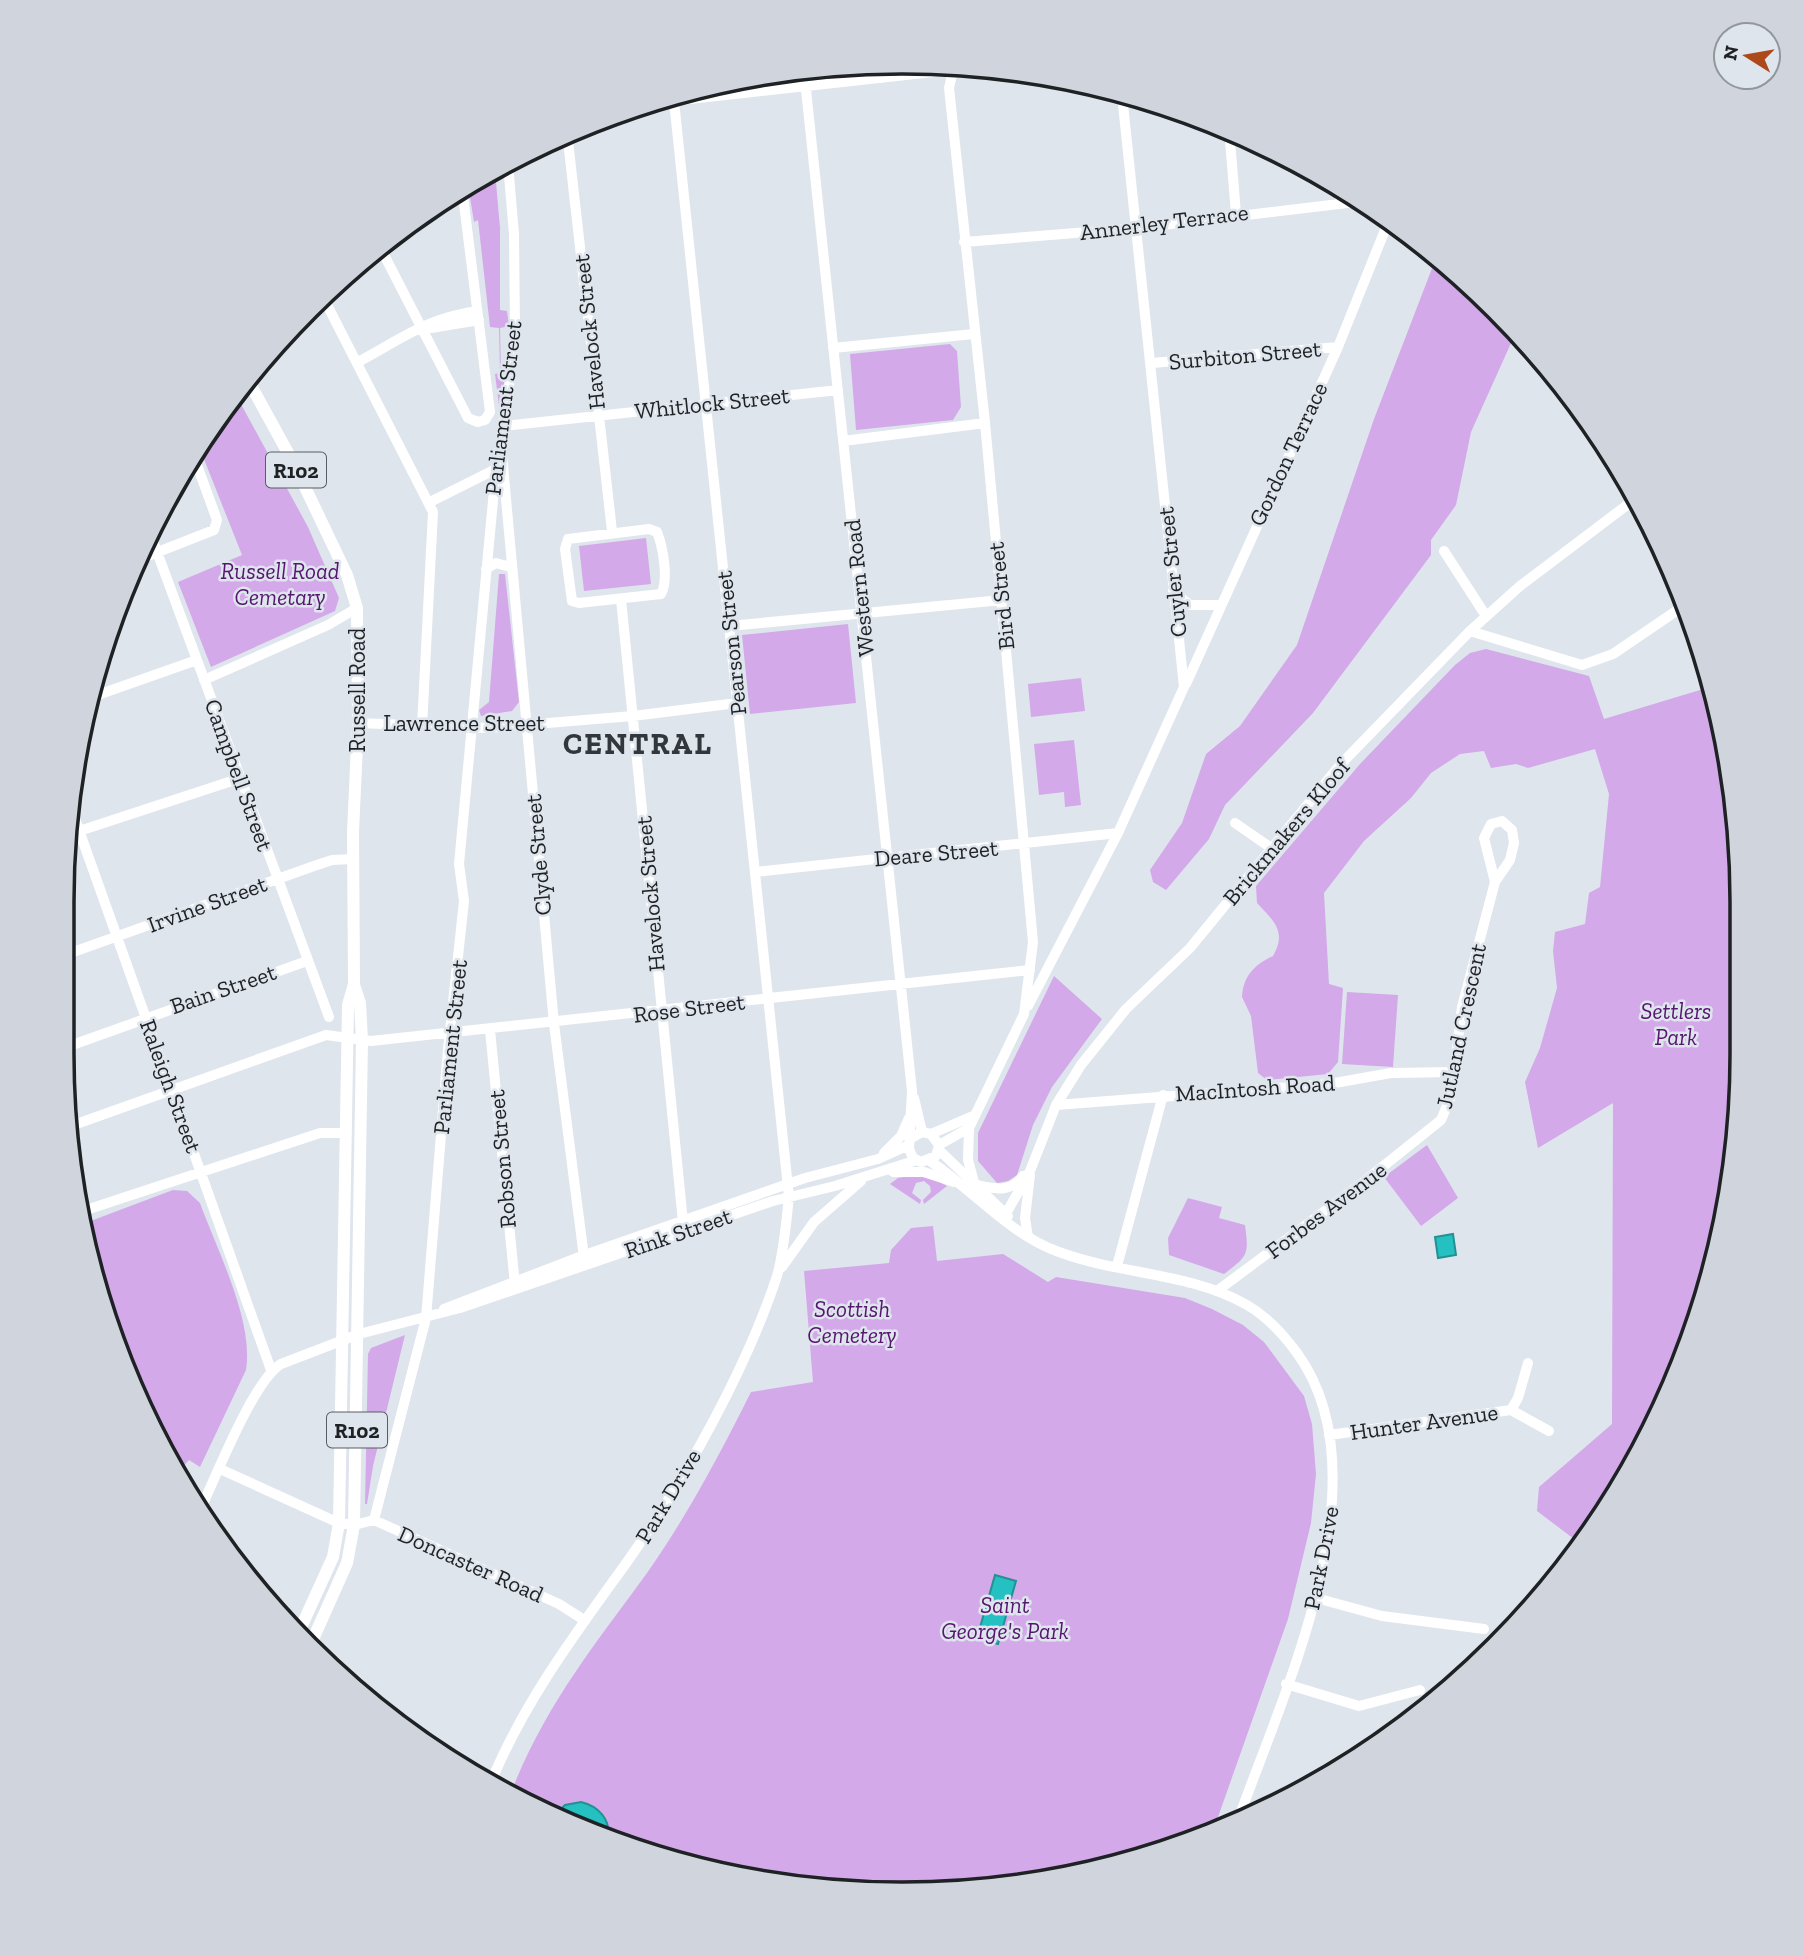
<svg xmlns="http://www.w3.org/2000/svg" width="1803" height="1956" viewBox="0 0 1803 1956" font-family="'Zilla Slab',serif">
  <rect width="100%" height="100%" fill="#dfe5ed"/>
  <!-- green -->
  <path fill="#d3a9e9" d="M793 72V74L719 83 738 77Z
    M495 171 500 228V310L507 311 509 326 500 328 501 374H506L502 406H499L495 374 500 373 499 328 490 327 478 220 474 222 468 185Z
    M1436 258 1496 308 1516 332 1471 432 1456 505 1431 540V555L1313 713 1225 805 1209 839 1166 890 1153 882 1150 870 1182 823 1206 754 1240 726 1297 645 1374 419Z
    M950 344 957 351 961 407 953 420 856 430 850 354Z
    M236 395 308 527 339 598 335 611 211 667 178 582 242 555 198 444 206 430 218 424 216 419Z
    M646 538 651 584 584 591 579 546Z
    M499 574H505L519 702 512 711 481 716 479 710 489 702Z
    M848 624 856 703 750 714 742 635Z
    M1486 649 1589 676 1604 719 1710 687 1726 738 1742 901 1735 1164 1697 1325 1629 1475 1578 1542 1537 1511 1539 1487 1612 1424 1613 1103 1538 1148 1525 1082 1540 1048 1557 988 1553 951 1555 932 1585 924 1589 893 1600 887 1609 794 1595 749 1528 768 1516 764 1491 768 1484 751 1460 754 1431 773 1411 798 1364 841 1324 893 1329 984 1343 988 1338 1062 1328 1074 1267 1080 1258 1073 1251 1016 1242 997C1243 976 1255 964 1273 956 1287 932 1274 921 1257 903L1256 886 1360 764 1455 665 1470 653Z
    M1081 678 1085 711 1031 717 1028 684Z
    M1074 740 1081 805 1065 807 1064 792 1039 795 1034 744Z
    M1054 976 1102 1019 1052 1087 1033 1125 1017 1175 1008 1181 997 1183 978 1161V1133Z
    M1347 992 1398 995 1393 1067 1342 1064Z
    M1427 1145 1458 1198 1421 1226 1384 1177Z
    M914 1175 938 1181 947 1186 924 1204 923 1200 931 1192 930 1186 924 1181 916 1183 912 1193 921 1200 920 1204 890 1184 898 1178Z
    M173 1190 187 1191 200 1203C217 1250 254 1321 246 1370L200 1467 189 1460 177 1473 148 1426 80 1225Z
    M1188 1198 1222 1207 1219 1218 1245 1225C1249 1255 1248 1256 1224 1274L1169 1255 1168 1238Z
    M933 1226 937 1261 1003 1254 1048 1282 1056 1277 1185 1298 1212 1309 1243 1325 1264 1342 1304 1396 1312 1424 1316 1474 1311 1523 1288 1619 1212 1834 1065 1879 847 1893 684 1866 530 1808 510 1795C544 1707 593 1647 647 1573 687 1516 720 1454 751 1392L813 1382 804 1271 889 1263 891 1250 911 1228Z
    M405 1335 373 1466 367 1504H365L368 1354 371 1348Z"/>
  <!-- water -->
  <path fill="#25c0c1" stroke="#239192" stroke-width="2" d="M1453 1234 1456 1255 1438 1258 1435 1237Z
    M995 1575 1016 1581 998 1644 977 1638Z
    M581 1802C598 1806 611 1819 608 1838L553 1817 565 1805Z"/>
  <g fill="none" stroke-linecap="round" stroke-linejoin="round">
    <!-- minor -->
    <path stroke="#fff" stroke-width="10" d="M881 63 883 78
      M804 71 912 1091 909 1149 913 1158 921 1162 936 1156 939 1145 931 1134 922 1132 911 1138
      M654 103 969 68
      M1229 128 1236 214
      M567 132 612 531
      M1339 187 1340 202
      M964 242 1138 228 1364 201
      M380 247 468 418 478 422 485 420 490 412 462 188
      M322 295 433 512 422 727
      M431 328 479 320
      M833 348 974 334
      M358 362C403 338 425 319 477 311
      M1152 363 1338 347
      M504 426 838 390
      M843 441 985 423
      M502 455 554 1024 585 1265
      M430 502 496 469
      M649 529 657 532C663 547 669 580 661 594L579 603 572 601 565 549 568 539Z
      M150 533 329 1017
      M1444 551 1486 616
      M135 561 214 530 217 520 193 454
      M486 569 496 563 510 567
      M1173 591 1190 605H1219
      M621 599 684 1232
      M729 626 1002 600
      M1470 631 1582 665 1613 654 1685 605
      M204 680 328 625 357 608
      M1186 684 1338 347 1389 220
      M89 698 197 660
      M358 723 487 728 633 716 737 703
      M69 802 271 1370
      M1235 823 1271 848
      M64 836 241 778
      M755 872 1118 833
      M62 956 314 866 332 860 353 859
      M1028 1006 1118 833 1184 687 1122 95
      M490 1030 515 1285
      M61 1049 307 961
      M914 1098 922 1132
      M1056 1105 1329 1084 1391 1073 1453 1072
      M68 1127 326 1035 371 1041 1030 970
      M969 1128 968 1160 974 1182
      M931 1134 975 1115
      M939 1145 969 1128 1024 1014 1033 942 985 423 949 88 954 66
      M939 1150 1008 1216
      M884 1153 901 1136 909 1118
      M930 1161C974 1191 1009 1234 1059 1252 1121 1275 1189 1272 1247 1305 1268 1317 1283 1334 1297 1353 1388 1478 1282 1695 1237 1823
      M893 1172H924L954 1182
      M977 1185C996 1189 1010 1193 1023 1176
      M77 1213 320 1133H346
      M1003 1219 1030 1171 1056 1105 1081 1065 1126 1009 1190 948 1340 765 1470 631 1520 586 1635 499
      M1028 1237 1025 1218 1030 1175
      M1117 1266 1163 1095
      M782 1267 814 1222 861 1181
      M1217 1291 1361 1184 1441 1120 1451 1096 1462 1007 1495 882 1510 860 1514 843 1512 830 1502 821 1491 824 1484 838 1495 882
      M444 1309 582 1256 805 1178 878 1159 909 1145
      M1511 1410 1549 1431
      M1329 1435 1511 1410 1518 1398 1528 1363
      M220 1469 339 1523 354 1525 374 1520 559 1604 584 1620
      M200 1510C216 1477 253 1381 281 1364L359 1334 460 1308 773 1201 835 1186 917 1160
      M374 1520 426 1318 448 1049 464 901 459 864 496 469 510 379 515 330 514 234 508 164
      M1316 1598 1382 1616 1484 1629
      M1286 1684 1359 1706 1420 1690
      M491 1782C525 1700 576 1633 627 1562 684 1481 746 1370 777 1276 784 1252 786 1223 789 1197L674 101"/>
    <!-- major -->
    <path stroke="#fff" stroke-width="12" d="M248 380 293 462 347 575 357 608 358 723 353 832 354 984 348 1005 339 1523 333 1557 298 1634
      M310 1646 347 1563 354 1525 362 1040 360 1003 354 985"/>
  </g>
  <g text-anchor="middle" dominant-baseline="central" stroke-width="5" stroke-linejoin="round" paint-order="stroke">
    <!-- shield labels -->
    <g fill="#dfe5ed" stroke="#595c61" stroke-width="2">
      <rect x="266" y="452.5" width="60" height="35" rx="5"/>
      <rect x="327" y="1412.5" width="60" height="35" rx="5"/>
    </g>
    <g font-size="21" font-weight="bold" fill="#1f2225">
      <text x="296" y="470">R102</text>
      <text x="357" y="1430">R102</text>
    </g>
    <!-- street labels -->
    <g font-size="23" fill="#1f2225" stroke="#dfe5ed">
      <text transform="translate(1164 222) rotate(-7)">Annerley Terrace</text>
      <text transform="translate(589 332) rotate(-96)">Havelock Street</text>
      <text transform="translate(1245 355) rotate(-5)">Surbiton Street</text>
      <text transform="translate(712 403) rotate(-6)">Whitlock Street</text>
      <text transform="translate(503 408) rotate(-83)">Parliament Street</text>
      <text transform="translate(1288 454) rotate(-65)">Gordon Terrace</text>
      <text transform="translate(1172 572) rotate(-96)">Cuyler Street</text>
      <text transform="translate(859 588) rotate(-96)">Western Road</text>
      <text transform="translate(1001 596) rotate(-96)">Bird Street</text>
      <text transform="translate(731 643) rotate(-96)">Pearson Street</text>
      <text transform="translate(357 690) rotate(-90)">Russell Road</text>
      <text x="464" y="723">Lawrence Street</text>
      <text transform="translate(239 775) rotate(70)">Campbell Street</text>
      <text transform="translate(1286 832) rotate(-50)">Brickmakers Kloof</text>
      <text transform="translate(936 853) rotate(-5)">Deare Street</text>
      <text transform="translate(538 855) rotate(-95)">Clyde Street</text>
      <text transform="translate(650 894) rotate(-95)">Havelock Street</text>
      <text transform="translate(207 904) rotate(-20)">Irvine Street</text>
      <text transform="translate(223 989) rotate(-19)">Bain Street</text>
      <text transform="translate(689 1008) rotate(-7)">Rose Street</text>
      <text transform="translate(1461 1026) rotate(-78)">Jutland Crescent</text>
      <text transform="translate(450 1047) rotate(-84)">Parliament Street</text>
      <text transform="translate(171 1086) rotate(70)">Raleigh Street</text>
      <text transform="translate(1255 1088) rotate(-4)">MacIntosh Road</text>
      <text transform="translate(502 1159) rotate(-95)">Robson Street</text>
      <text transform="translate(1326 1210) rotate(-37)">Forbes Avenue</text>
      <text transform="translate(678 1233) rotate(-19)">Rink Street</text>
      <text transform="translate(1424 1422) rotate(-8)">Hunter Avenue</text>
      <text transform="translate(668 1496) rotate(-59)">Park Drive</text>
      <text transform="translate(1321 1558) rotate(-79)">Park Drive</text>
      <text transform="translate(471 1564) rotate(24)">Doncaster Road</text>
    </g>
    <!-- park labels -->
    <g font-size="23" font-style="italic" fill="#561670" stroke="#dfe5ed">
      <text x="280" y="571">Russell Road<tspan x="280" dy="26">Cemetary</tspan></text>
      <text x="1676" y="1011">Settlers<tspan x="1676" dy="26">Park</tspan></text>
      <text x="852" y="1309">Scottish<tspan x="852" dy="26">Cemetery</tspan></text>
      <text x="1005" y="1605">Saint<tspan x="1005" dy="26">George's Park</tspan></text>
    </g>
    <!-- district labels -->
    <g font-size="30" font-weight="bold" letter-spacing="2" fill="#32373d" stroke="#dfe5ed">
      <text x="638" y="744">CENTRAL</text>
    </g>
  </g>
  <!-- crop -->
  <path d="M0 0H1803V1956H0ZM902 74H902A828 828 0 0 1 1730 902V1054A828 828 0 0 1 902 1882H902A828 828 0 0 1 74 1054V902A828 828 0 0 1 902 74Z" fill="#d0d5dd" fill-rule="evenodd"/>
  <path fill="none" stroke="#1f2225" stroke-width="3.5" d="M902 74H902A828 828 0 0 1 1730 902V1054A828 828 0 0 1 902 1882H902A828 828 0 0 1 74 1054V902A828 828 0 0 1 902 74Z"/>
  <!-- north arrow -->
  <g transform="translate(1747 56) rotate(281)"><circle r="33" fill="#dfe5ed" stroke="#92979d" stroke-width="2"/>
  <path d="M0-5L12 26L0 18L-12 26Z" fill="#ac4819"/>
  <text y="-10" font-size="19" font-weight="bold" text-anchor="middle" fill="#1f2225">N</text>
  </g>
</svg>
